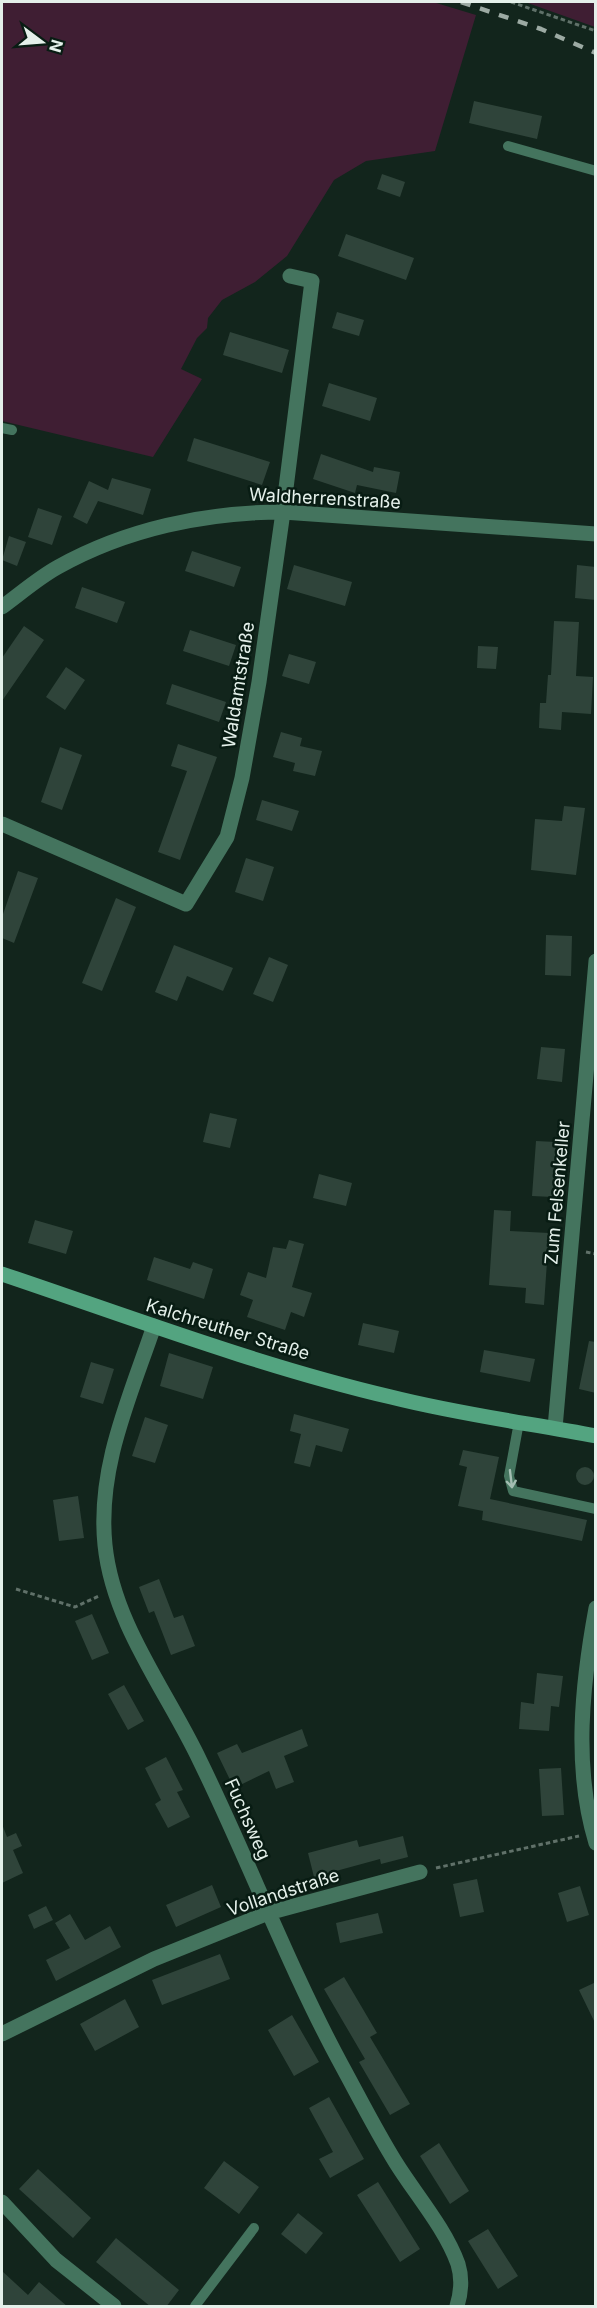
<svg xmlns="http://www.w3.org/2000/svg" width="597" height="2308" viewBox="0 0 597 2308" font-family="Inter,sans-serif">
  <rect width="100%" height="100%" fill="#12251c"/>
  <!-- green -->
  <path fill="#3f1e33" d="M2 2H433L476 15 435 151 366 161 334 180 287 256 255 282 222 300 208 318 207 328 197 338 181 369 202 379 153 457 2 421Z
    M525 2H595V27Z"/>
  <!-- building -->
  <path fill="#2f443a" d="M474 101 542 116 537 139 469 123Z
    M382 174 405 182 400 197 377 189Z
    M346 234 414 258 406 280 338 256Z
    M337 312 364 320 359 336 332 328Z
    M230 332 289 350 282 373 223 355Z
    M329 383 377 398 370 421 322 406Z
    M194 438 270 462 262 485 187 461Z
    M321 454 373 472 374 467 400 472 396 493 357 485 355 493 313 479Z
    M112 478 151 489 143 515 98 501 87 524 73 517 89 481 108 490Z
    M38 508 62 516 52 545 28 537Z
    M9 536 26 542 17 566 2 560Z
    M192 551 241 567 234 587 185 571Z
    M294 565 352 582 345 606 287 589Z
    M577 565 596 567V600L575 598Z
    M82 587 125 602 117 623 75 608Z
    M554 621 579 622 576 676 593 677 591 714 562 712 561 730 539 728 540 703H546L548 675H551Z
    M24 626 44 640 2 701V658Z
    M190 630 236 645 229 666 183 651Z
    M478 646 498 647 496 669 477 668Z
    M289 654 316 662 309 684 282 676Z
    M66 667 85 680 65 710 46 697Z
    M172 684 226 702 219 722 166 704Z
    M281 732 302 738 300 746 322 751 315 776 293 771 295 763 273 757Z
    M178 744 217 757 180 860 158 852 187 771 171 766Z
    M60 747 82 755 62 810 41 802Z
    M262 800 299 811 292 831 256 820Z
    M564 806 585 808 576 875 531 870 535 819 562 821Z
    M246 858 274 867 263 901 235 892Z
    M18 871 38 878 14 943 2 938V917Z
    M116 898 136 907 102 991 82 983Z
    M546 935 572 936 571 976 545 975Z
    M174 945 233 968 223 991 187 976 177 1001 155 992Z
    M269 957 288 965 273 1002 253 994Z
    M541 1047 565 1049 562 1082 537 1079Z
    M210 1113 237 1119 230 1148 203 1142Z
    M536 1141 556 1142 553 1197 532 1196Z
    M319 1174 352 1183 346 1206 313 1198Z
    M494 1210 511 1211 510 1231 549 1233 544 1305 525 1303 526 1288 489 1285Z
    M35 1220 73 1231 66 1254 28 1243Z
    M289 1240 304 1244 292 1287 312 1293 304 1317 291 1312 285 1330 247 1317 253 1300 240 1295 248 1272 266 1278 273 1247 286 1249Z
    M154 1257 190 1269 193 1262 213 1269 204 1299 147 1280Z
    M363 1323 399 1331 394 1353 358 1345Z
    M589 1341 596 1342V1393L579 1389Z
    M484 1350 535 1359 530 1382 480 1372Z
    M169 1353 213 1367 203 1399 160 1386Z
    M91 1362 114 1369 103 1404 80 1397Z
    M294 1414 349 1429 342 1452 316 1445 310 1467 294 1463 301 1434 290 1431Z
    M145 1417 168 1425 155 1463 132 1456Z
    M463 1450 499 1457 490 1499 587 1520 582 1541 482 1520 483 1511 458 1506 467 1467 459 1465Z
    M576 1476a9 9 0 1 1 18 0a9 9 0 1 1-18 0Z
    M78 1496 84 1538 59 1541 53 1500Z
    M159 1579 174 1618 183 1615 195 1646 171 1655 154 1611 149 1613 139 1587Z
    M92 1614 109 1653 92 1660 75 1621Z
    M537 1673 563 1676 559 1707 551 1706 549 1731 519 1729 521 1702 534 1704Z
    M124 1685 144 1721 128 1730 108 1694Z
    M302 1729 308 1746 284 1756 294 1782 276 1789 269 1771 234 1788 217 1753 237 1744 242 1753Z
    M166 1757 183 1790 177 1792 190 1817 168 1828 155 1804 161 1800 145 1768Z
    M561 1768 564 1815 542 1816 539 1769Z
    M2 1824 7 1837 16 1833 22 1846 13 1850 23 1873 2 1883Z
    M403 1836 408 1857 381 1864 380 1859 314 1877 308 1853 357 1840 359 1847Z
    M477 1879 484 1912 460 1917 453 1884Z
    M212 1885 221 1907 176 1927 166 1905Z
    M580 1886 589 1915 567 1922 558 1893Z
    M46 1906 53 1920 34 1929 28 1915Z
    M378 1913 383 1933 340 1943 336 1923Z
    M70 1914 85 1940 110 1926 121 1947 56 1981 46 1960 70 1948 55 1923Z
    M220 1954 230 1979 162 2005 152 1980Z
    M344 1977 377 2033 370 2037 410 2104 390 2115 359 2062 365 2059 324 1989Z
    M596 1982V2025L579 1990Z
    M125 1999 139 2027 95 2051 80 2024Z
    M292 2015 319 2062 294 2076 268 2030Z
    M329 2097 364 2159 330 2178 319 2159 333 2152 309 2108Z
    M439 2143 469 2191 450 2204 420 2156Z
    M224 2161 259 2187 239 2214 204 2188Z
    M38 2169 91 2218 73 2238 19 2189Z
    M378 2182 420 2249 400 2262 357 2195Z
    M298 2213 323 2233 306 2254 281 2234Z
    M488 2229 518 2276 498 2289 468 2241Z
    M116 2238 179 2290 166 2307H151L96 2262Z
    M2 2271 28 2295 39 2282 68 2307H2Z"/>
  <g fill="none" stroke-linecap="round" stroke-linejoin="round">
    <!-- path -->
    <path stroke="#607169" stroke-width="3" stroke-dasharray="4.5 3" stroke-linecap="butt" d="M511 2 596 31
      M586 1252 596 1254
      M16 1589 75 1607 99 1596
      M436 1868 579 1836"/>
    <!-- lane -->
    <path stroke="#44745e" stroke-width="10" d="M508 146 596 171
      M2 428 12 430
      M519 1422 509 1476 513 1491 596 1509
      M195 2306 254 2228"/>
    <!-- street -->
    <path stroke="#44745e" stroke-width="15" d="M2 607C20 594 38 578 58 567 126 529 206 512 283 512L596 534
      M2 824 186 904 227 837 242 778 259 682 283 512 312 281 290 276
      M154 1326C130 1397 97 1468 105 1545 113 1624 167 1691 200 1761 249 1861 288 1966 341 2064 359 2097 376 2131 396 2163 416 2195 445 2228 458 2264 462 2277 461 2293 457 2306
      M555 1428 596 961
      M596 1608C582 1684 573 1768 596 1843
      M2 2034 154 1959 268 1913 420 1872
      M2 2202 56 2260 114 2306"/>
    <!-- secondary -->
    <path stroke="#53a480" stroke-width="15" d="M2 1274C130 1317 259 1366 391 1397 458 1414 527 1423 596 1436"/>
    <!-- rail -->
    <path stroke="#9caaa3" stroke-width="4.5" stroke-dasharray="10 10" stroke-linecap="butt" d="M461 2 541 29 596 53"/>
  </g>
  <!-- one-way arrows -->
  <defs><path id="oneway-shaft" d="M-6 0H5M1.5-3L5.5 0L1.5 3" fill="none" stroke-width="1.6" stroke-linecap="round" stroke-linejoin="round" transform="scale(1.5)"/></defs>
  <use stroke="#a4beb2" href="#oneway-shaft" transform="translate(511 1479) rotate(83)"/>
  <g text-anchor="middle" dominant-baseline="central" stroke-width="5" stroke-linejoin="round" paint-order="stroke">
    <!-- street labels -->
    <g font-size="18" fill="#e4f0ea" stroke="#081c13">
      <text transform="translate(325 498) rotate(3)">Waldherrenstraße</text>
      <text transform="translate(238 685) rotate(-81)">Waldamtstraße</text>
      <text transform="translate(557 1193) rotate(-85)">Zum Felsenkeller</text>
      <text transform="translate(228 1329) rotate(17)">Kalchreuther Straße</text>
      <text transform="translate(248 1819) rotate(66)">Fuchsweg</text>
      <text transform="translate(283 1892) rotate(-18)">Vollandstraße</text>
    </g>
  </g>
  <!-- border -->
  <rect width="597" height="2308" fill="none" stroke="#e4f0ea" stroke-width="6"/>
  <!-- north arrow -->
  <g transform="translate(42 42) rotate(106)" stroke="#081c13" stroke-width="4.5" paint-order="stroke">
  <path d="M0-4.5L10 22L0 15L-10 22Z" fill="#e4f0ea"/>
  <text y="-9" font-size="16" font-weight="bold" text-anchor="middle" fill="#e4f0ea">N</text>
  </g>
</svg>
